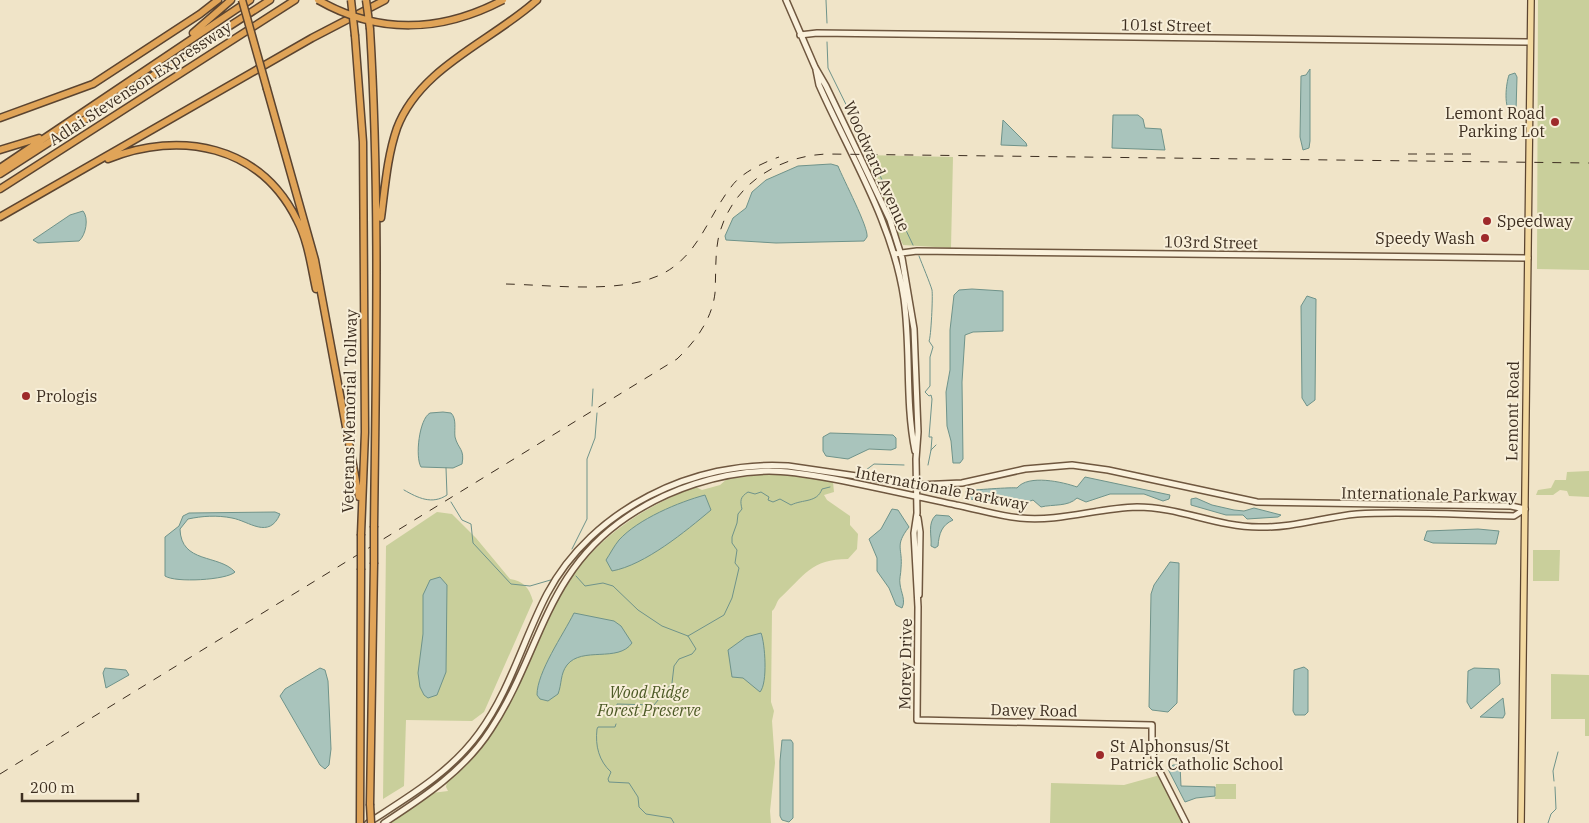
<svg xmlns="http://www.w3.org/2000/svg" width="1589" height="823" viewBox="0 0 1589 823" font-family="'IBM Plex Serif',serif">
  <rect width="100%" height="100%" fill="#f0e4c8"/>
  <!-- green -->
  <path fill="#c9cf9b" d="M1538 0H1589V270L1537 269Z
    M865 155 953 157 951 248 903 245Z
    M1589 471V497L1569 496 1567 491 1560 490 1553 495H1536L1538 490 1551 488 1555 480H1566L1567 472Z
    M760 475H790L833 482 834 492 824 495 827 500 850 516V525L858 534 857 549 848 559C811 559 804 576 780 598 776 602 776 608 772 611L771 702 774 711 772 721 775 763 770 811 771 823H388L432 793 448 791 446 787 447 782C492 744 513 695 536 643 543 628 549 612 557 598 590 543 637 509 696 487L702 490 720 485 727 479Z
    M437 512 452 514 476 538 510 579C524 581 529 588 533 601L484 712 472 721 406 720 404 786 383 799 386 546Z
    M1533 550H1560L1559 581H1533Z
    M1551 674 1589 675V736H1585V719H1551Z
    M1160 775 1184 823H1050L1051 783 1124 785Z
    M1216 784H1236V799H1215Z"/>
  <!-- water -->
  <path fill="#a9c4bc" stroke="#6f938a" d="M1310 69V141L1309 148 1303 150 1300 137 1301 76 1306 75Z
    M1515 73 1517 77 1516 111 1512 114C1503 108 1506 84 1509 75Z
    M1113 115H1138L1143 119 1145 128 1161 129 1165 150 1112 148Z
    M1003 120 1026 143 1027 146 1001 145Z
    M831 164 838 166C843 179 869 228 867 237L864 241 776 243 726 240 725 236 733 218 746 208 752 192 766 180 798 166Z
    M83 211C89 218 86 235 79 241L38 243 33 240 70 215Z
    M972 289 1003 291V331L973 332 965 335 962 382 963 459 960 463H953L951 441 947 426 946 392 950 370V330L954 295 959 290Z
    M1307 296 1316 299 1315 400 1307 406 1302 398 1301 306Z
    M443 412 451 413C457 419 454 429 455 437 458 449 465 449 462 464L453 468 421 467C415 457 419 419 430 413Z
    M830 433 893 435 896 438V448L891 450 869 449 848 459 826 456 823 451V437Z
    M1085 477 1170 495 1169 499 1163 501 1144 494H1110L1086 502 1077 498C1068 507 1053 504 1041 507L1033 500 1028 502 1024 500 1011 504 1007 500C1004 500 999 502 995 503 992 503 969 499 966 498V491C971 490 1013 487 1017 488 1028 474 1063 482 1077 487Z
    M705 495 711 510C686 531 645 565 612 571L606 560C610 554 614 546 619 540 638 519 679 502 705 495Z
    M1196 498 1212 505 1234 510 1244 511 1254 508 1281 515 1278 517 1247 519 1243 515H1226L1191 505V499Z
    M892 509 898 510 909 527C894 546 903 548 901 568 901 574 899 579 900 584 901 593 906 600 902 608L896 605 889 588 877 571V558L869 539 881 529Z
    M275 512 280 514C269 540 249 521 232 518 217 515 202 516 188 519L180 529C181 564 219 554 235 572 227 580 175 583 165 576V537L179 526 183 516 189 513Z
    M936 515 949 516 953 520C942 525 939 533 938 546L935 548 931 546C932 536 927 523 936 515Z
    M1478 529 1499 531 1496 544 1433 543 1424 540 1427 531Z
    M1170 562 1179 563V568L1177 703 1168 712 1152 710 1149 707 1151 594 1154 585Z
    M440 577 447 585 446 672 437 695 428 698 424 695 420 687 418 673 423 634V595L430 580Z
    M574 613 614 621 621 626 632 643C618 663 582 646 567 665 560 674 562 684 558 694L548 701 540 699 537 695C537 672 563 635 574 613Z
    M761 633C765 643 768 683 760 692L743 678 732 677 728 650 746 637Z
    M1304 667 1308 670V712L1305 715H1295L1293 711 1294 670Z
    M105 668 126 670 129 675 106 688 103 673Z
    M320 668 325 670 328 681 331 749 329 765 325 769 320 765 280 696 285 689Z
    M1474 668 1499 669 1500 684 1471 709 1467 702 1468 671Z
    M1503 698 1505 714 1503 718 1480 717Z
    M782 740H791L793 743V818L789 822 782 820 780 816V761Z
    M1173 765H1180L1181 786 1215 787V796L1196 798 1185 802 1168 769Z"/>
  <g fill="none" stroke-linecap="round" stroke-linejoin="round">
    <!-- stream -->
    <path stroke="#6f938a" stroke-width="1" d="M826 0 827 23
      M827 42 828 68 869 151
      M873 161 913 245
      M919 256C922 264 930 283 932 290 933 296 931 338 929 341L933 347 930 357V386L925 392 929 396 931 395 932 399 929 437H932L931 450
      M592 406 593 389
      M928 465 931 450 936 445
      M866 470 874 464 904 465
      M404 490C418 498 432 505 447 495L446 468
      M451 502 462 520 471 524 473 543 511 584 530 586 554 579
      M572 549 587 519V459L595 438 597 413
      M576 576 585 586 603 583 613 586 638 610 662 626 688 636 696 649 692 654 679 659 674 666 672 683 654 705 617 704V707
      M688 636 724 615 732 598 739 568 735 563 737 550 732 543V537L737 523 738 514 742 509C740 501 740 497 748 492L755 494 761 492 769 497 768 500 773 502 780 499 791 505C803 499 817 503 822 489L830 487
      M616 724 615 727H598L597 729C595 746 599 761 611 772L608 779 609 782 629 783 638 797 639 807 646 814 671 818 674 823
      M1554 781 1553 771 1558 752
      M1548 823 1551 814 1556 809 1555 787"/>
    <defs>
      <path id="secondary" d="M786 0 815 67 826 86 890 220 902 258 914 329 918 432 916 459 917 513 914 533 918 607 917 720 1152 725V748L1155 762 1186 823
        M800 35 817 33 1530 42
        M816 70 819 85C850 155 893 223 904 299 911 350 905 401 915 451
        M894 254 917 251 1528 258
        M918 518 920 532 919 595
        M368 823C408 797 450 773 479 733 510 691 523 640 547 594 592 509 694 460 788 466L918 485 962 483 1025 469 1072 465 1108 470 1257 502 1511 506 1525 509
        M384 823C424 797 465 770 491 729 541 653 544 573 627 517 668 489 720 472 769 471 791 471 812 475 834 479 875 487 915 496 956 505 977 509 998 516 1020 518 1060 522 1097 508 1137 507 1179 507 1217 527 1259 527 1293 528 1324 517 1357 514 1408 511 1462 515 1514 516L1525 509"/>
      <path id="primary" d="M1521 823 1531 0"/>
      <path id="highway" d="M370 29C380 195 376 360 374 526
        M193 33 231 0
        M355 36 363 142 365 432 361 534
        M267 89 315 260 359 497
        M0 118 93 84 200 14 218 0
        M0 150 39 138
        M108 159C180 130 260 145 297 220 308 241 311 266 316 289
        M0 168 250 0
        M0 174 270 0
        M0 189 295 0
        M0 217 312 38 385 0
        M381 218C385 188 387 157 397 128 420 67 492 41 537 0
        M370 804 374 564
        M360 823 361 570"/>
    </defs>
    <!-- secondary casing -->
    <use href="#secondary" stroke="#6f573f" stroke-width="8"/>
    <!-- primary casing -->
    <use href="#primary" stroke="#5b4430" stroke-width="8"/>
    <!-- highway casing -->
    <use href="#highway" stroke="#5b4430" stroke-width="9"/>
    <!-- secondary -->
    <use href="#secondary" stroke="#faf1dc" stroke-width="5"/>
    <!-- primary -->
    <use href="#primary" stroke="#f3d9a0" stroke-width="5.5"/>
    <!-- highway -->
    <use href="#highway" stroke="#e0a458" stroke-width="6"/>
    <!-- rail -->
    <path stroke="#3d2e20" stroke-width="1" stroke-dasharray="9 9" stroke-linecap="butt" d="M1408 154H1478
      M506 284C552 285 619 294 660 275 698 257 707 218 731 187 741 173 762 163 779 157
      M0 774 677 359C696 341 712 319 715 293 716 275 715 257 718 240 729 187 776 156 827 154L1589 163"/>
    <defs>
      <path id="highway-bridge" d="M242 0 267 89
        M318 0C379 35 442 32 503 0
        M351 0 355 36
        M366 0 370 29
        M374 564V526
        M361 570V534
        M370 804 371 823"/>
    </defs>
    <!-- highway-bridge casing -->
    <use href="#highway-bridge" stroke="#5b4430" stroke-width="9" stroke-linecap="butt"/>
    <!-- highway-bridge -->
    <use href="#highway-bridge" stroke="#e0a458" stroke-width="6"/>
  </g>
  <!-- markers -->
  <g fill="#9e2a2b" stroke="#f7eed8" stroke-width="2">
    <circle cx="1555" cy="122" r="5"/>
    <circle cx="1487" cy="221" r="5"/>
    <circle cx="1485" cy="238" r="5"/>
    <circle cx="26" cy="396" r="5"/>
    <circle cx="1100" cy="755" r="5"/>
  </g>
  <g text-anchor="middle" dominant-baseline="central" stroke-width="4" stroke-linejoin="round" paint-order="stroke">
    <!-- street labels -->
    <g font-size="16" fill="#3d2e20" stroke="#f7eed8">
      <text transform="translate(1166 25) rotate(1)">101st Street</text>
      <text transform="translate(140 83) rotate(-33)">Adlai Stevenson Expressway</text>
      <text transform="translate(877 166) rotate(66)">Woodward Avenue</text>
      <text transform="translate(1211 242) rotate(1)">103rd Street</text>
      <text transform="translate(349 411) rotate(-89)">Veterans Memorial Tollway</text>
      <text transform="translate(1512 411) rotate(-89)">Lemont Road</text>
      <text transform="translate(942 488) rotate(11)">Internationale Parkway</text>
      <text transform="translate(1429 494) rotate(1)">Internationale Parkway</text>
      <text transform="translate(905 664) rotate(-89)">Morey Drive</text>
      <text transform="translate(1034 710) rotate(1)">Davey Road</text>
    </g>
    <!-- poi labels -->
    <g font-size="16" fill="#3d2e20" stroke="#f7eed8" text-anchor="start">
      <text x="1545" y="113" text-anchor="end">Lemont Road<tspan x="1545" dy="18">Parking Lot</tspan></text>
      <text x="1497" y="221">Speedway</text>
      <text x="1475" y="238" text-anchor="end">Speedy Wash</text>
      <text x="36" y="396">Prologis</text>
      <text x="1110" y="746">St Alphonsus/St<tspan x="1110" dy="18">Patrick Catholic School</tspan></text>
    </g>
    <!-- park labels -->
    <g font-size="16" font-style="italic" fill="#4d5a26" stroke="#f7eed8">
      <text x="649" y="692">Wood Ridge<tspan x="649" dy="18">Forest Preserve</tspan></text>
    </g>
  </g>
  <!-- scale -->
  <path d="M22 793v8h116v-8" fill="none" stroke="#3d2e20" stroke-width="2.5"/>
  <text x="30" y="793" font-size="15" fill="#3d2e20" stroke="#f7eed8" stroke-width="4" paint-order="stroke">200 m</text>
</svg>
